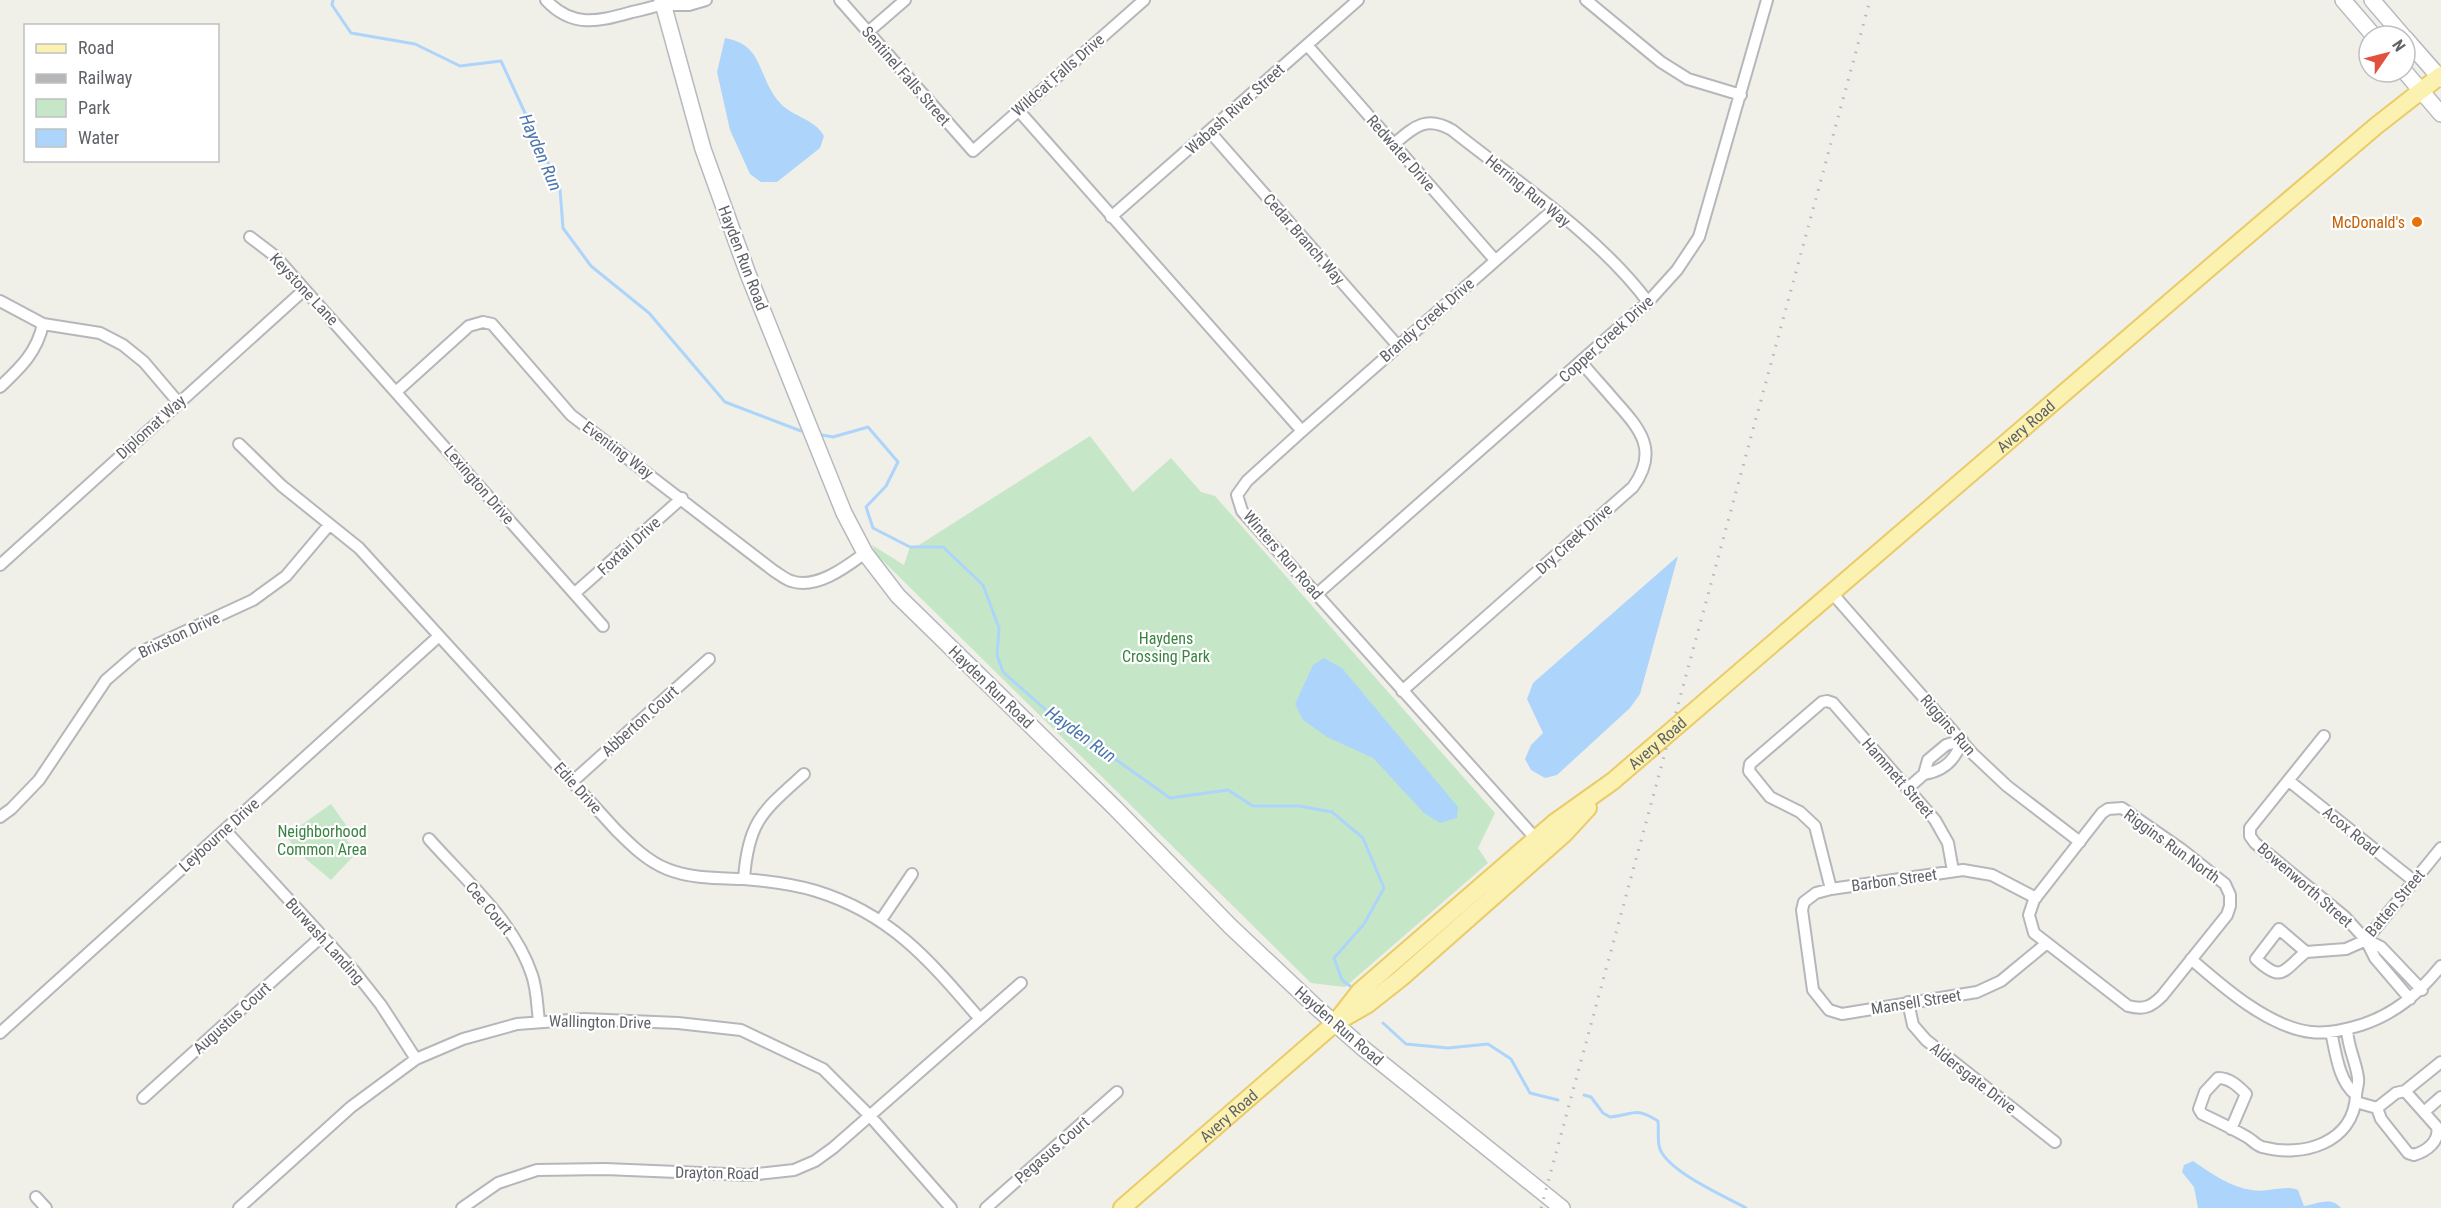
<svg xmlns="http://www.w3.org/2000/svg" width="2441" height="1208" viewBox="0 0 2441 1208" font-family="'Roboto Condensed',sans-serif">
  <rect width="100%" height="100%" fill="#f0efe8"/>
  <!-- green -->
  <path fill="#c6e6c8" d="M1090 436 1133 492 1171 458 1201 492 1215 496 1495 813 1478 848 1488 863 1345 987 1311 983 876 554 872 545 904 565 910 547 919 545Z
    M331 804 348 828 347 841 360 849 331 880 300 854 286 836Z"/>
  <!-- water -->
  <path fill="#add5fb" d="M725 38C765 45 757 78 780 103 793 117 815 119 824 136L820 148 777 182H761L750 174 730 130 717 72Z
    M1678 556 1640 694 1630 708 1557 775 1545 778 1531 770 1525 759 1531 745 1543 733 1527 699 1533 683Z
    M1324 658 1342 668 1458 807 1457 818 1440 823 1424 813 1373 758 1327 737 1303 720 1295 704 1313 665Z
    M2193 1161C2211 1173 2230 1187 2252 1190 2267 1193 2286 1184 2298 1190L2304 1206C2318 1204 2331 1196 2341 1208H2198L2194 1187 2182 1172 2184 1165Z"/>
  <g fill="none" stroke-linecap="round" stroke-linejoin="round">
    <!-- stream -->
    <path stroke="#add5fb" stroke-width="3" d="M333 0 332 5 351 33 415 44 460 66 501 61 560 189 563 228 591 266 649 313 725 402 801 431
      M822 435 833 437 868 427 898 462 886 486 866 507 873 528 910 547H943L983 585 999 628 997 655 1003 672 1046 710 1170 798 1228 790 1253 806H1299L1332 812 1363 838 1384 888 1364 924 1334 958 1342 980 1350 986
      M1383 1023 1406 1044 1448 1048 1488 1044 1511 1059 1530 1093 1558 1100
      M1584 1095 1591 1097 1603 1113 1610 1117C1635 1115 1634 1106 1658 1121 1659 1131 1657 1141 1660 1149 1669 1172 1724 1196 1746 1208"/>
    <defs>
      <path id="minor" d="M546 0C573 29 599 21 632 12 646 9 660 6 672 0
        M840 0 973 151 1144 0
        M1586 0 1661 62 1688 79 1741 95
        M663 5H689L706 0
        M868 32 905 0
        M1307 45 1495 260
        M1018 110 1302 431
        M1210 132 1398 346
        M1394 144C1414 127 1426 115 1452 130 1516 181 1599 236 1648 302
        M1111 217 1358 0
        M250 237 275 256 603 626
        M0 301 43 324 100 333 123 345 144 362 178 402
        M0 387C21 367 37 352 43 324
        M397 391 469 326 483 322 492 324 571 415 774 571C779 574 785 579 791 581 816 590 846 567 865 553
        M239 444 282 486 359 548 616 830C631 845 647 861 667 869 692 879 718 878 744 879 768 881 793 884 816 891 891 914 930 961 979 1018
        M0 565 304 290
        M575 593 682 498
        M1832 593 1973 754 2007 786 2080 842
        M1317 594 1648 302 1677 270 1699 237 1767 0
        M1402 691 1633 487C1659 451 1641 430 1615 401 1604 388 1592 375 1581 362
        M2324 736 2250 828V836L2255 843 2345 917 2366 940 2375 958 2410 999
        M1924 774C1945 771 1956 759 1962 740
        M2289 781 2414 881
        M572 782 709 659
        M1907 789 1924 774 1928 760 1946 745 1962 740
        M2122 808 2181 849 2225 884 2230 895V906L2227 915 2162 996C2151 1007 2144 1010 2128 1006L2034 933 2029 915 2034 900 2102 813 2108 809Z
        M0 817 11 809 39 780 106 680 136 654 253 600 286 576 329 525
        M225 830 355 972 381 1005 416 1059
        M429 839C466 881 514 921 532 975 537 989 537 1006 539 1021
        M1536 839 1242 511 1237 495 1247 481 1302 431 1553 210
        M744 879C748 821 763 811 804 774
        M1831 889 1815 826 1800 812 1770 797 1749 771 1750 764 1822 702 1827 701 1833 703 1935 820 1948 843 1953 871
        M2036 898 1992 875 1963 870 1831 889 1816 893 1804 902 1802 910 1813 990 1829 1010 1842 1014 1977 992 2001 981 2047 943
        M881 920 912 874
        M2367 940 2381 947 2422 990
        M2306 952C2283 970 2283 984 2256 959L2279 929 2306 952 2346 949 2366 940 2441 848
        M2191 959C2222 986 2268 1027 2311 1032 2328 1034 2345 1030 2361 1025 2395 1014 2418 994 2441 966
        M1908 1002 1913 1025 1926 1040 2055 1142
        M2331 1032C2336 1053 2338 1080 2356 1095
        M0 1033 439 636
        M143 1098 321 937
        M2356 1102 2377 1108 2396 1093 2405 1091 2441 1062
        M2377 1108 2381 1119 2408 1153 2414 1155C2427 1151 2440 1141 2437 1127L2405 1091
        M2424 1112 2441 1097
        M2231 1129 2246 1094C2238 1086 2230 1078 2218 1078L2205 1092 2199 1109 2202 1114C2217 1121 2233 1129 2247 1137 2252 1140 2256 1145 2262 1147 2303 1158 2353 1143 2356 1096 2356 1090 2359 1084 2358 1078 2356 1061 2348 1049 2347 1029
        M36 1197 46 1208
        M239 1208 351 1107 416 1059 463 1039 517 1024 584 1019 678 1023 741 1030 823 1069 870 1116 951 1208
        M462 1208 498 1183 537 1170 605 1169 749 1175 794 1170 815 1161 833 1148 1021 983
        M986 1208 1117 1092"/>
      <path id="secondary" d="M662 0 703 149 748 274 844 513 865 553 898 596 1115 808 1230 926 1316 1007 1364 1049 1562 1208
        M2343 0 2374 36
        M2372 0 2403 36
        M2405 38 2441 79
        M2405 72 2441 114"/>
      <g id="primary">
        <path id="s1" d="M1335 1023 1360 991 1554 823 1613 781 2214 264 2376 126 2441 75"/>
        <path id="s2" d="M1122 1208 1335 1023 1368 1004 1401 978 1564 834 1588 808"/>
      </g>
    </defs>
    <!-- minor casing -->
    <use href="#minor" stroke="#b5b7bb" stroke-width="14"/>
    <!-- secondary casing -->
    <use href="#secondary" stroke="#b6b9be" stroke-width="18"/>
    <!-- primary casing -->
    <use href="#primary" stroke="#eacb67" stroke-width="20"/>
    <!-- minor -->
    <use href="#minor" stroke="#fff" stroke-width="10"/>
    <!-- secondary -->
    <use href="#secondary" stroke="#fff" stroke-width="15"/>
    <!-- primary -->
    <use href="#primary" stroke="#fbf2b2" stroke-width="16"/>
    <!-- rail -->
    <path stroke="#b5b6b7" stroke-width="3" stroke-dasharray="1.5 8" stroke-linecap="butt" d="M1541 1208 1870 0"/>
  </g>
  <!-- markers -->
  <circle fill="#e8710a" stroke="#fff" stroke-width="2" cx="2417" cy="222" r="6"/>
  <g text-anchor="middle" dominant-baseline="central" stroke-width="4.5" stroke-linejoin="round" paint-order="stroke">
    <!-- street labels -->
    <g font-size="16" fill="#5f6267" stroke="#fff">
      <text transform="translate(1058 75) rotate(-41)">Wildcat Falls Drive</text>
      <text transform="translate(906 76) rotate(49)">Sentinel Falls Street</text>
      <text transform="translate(1235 109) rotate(-42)">Wabash River Street</text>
      <text transform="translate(1401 153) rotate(49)">Redwater Drive</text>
      <text transform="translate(1528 191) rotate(39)">Herring Run Way</text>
      <text transform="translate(1304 239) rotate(49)">Cedar Branch Way</text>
      <text transform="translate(743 258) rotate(69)">Hayden Run Road</text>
      <text transform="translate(304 289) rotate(47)">Keystone Lane</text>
      <text transform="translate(1427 320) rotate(-41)">Brandy Creek Drive</text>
      <text transform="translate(1606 339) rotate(-42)">Copper Creek Drive</text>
      <text transform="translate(151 427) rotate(-42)">Diplomat Way</text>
      <text stroke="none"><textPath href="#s1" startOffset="914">Avery Road</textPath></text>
      <text transform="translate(618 450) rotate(37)">Eventing Way</text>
      <text transform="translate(479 485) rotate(49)">Lexington Drive</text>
      <text transform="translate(1574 539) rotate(-42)">Dry Creek Drive</text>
      <text transform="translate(629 546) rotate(-42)">Foxtail Drive</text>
      <text transform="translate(1283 555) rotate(49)">Winters Run Road</text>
      <text transform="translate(179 635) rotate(-25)">Brixston Drive</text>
      <text transform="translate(991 687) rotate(44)">Hayden Run Road</text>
      <text transform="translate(640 721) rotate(-42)">Abberton Court</text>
      <text transform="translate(1948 725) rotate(49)">Riggins Run</text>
      <text stroke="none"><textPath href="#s1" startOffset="428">Avery Road</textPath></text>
      <text transform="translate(1898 778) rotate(49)">Hammett Street</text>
      <text transform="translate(578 788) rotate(48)">Edie Drive</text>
      <text transform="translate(2351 831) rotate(39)">Acox Road</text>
      <text transform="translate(219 835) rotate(-42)">Leybourne Drive</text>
      <text transform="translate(2172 846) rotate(36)">Riggins Run North</text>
      <text transform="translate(1894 880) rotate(-8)">Barbon Street</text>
      <text transform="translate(2305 885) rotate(41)">Bowenworth Street</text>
      <text transform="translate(2395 903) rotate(-50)">Batten Street</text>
      <text transform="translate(489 908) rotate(50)">Cee Court</text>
      <text transform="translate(325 941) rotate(48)">Burwash Landing</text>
      <text transform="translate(1916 1002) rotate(-9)">Mansell Street</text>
      <text transform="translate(232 1018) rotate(-42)">Augustus Court</text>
      <text transform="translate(600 1022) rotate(1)">Wallington Drive</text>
      <text transform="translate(1339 1026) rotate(41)">Hayden Run Road</text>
      <text transform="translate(1973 1078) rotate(38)">Aldersgate Drive</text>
      <text stroke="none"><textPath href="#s2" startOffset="141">Avery Road</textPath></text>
      <text transform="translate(1052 1150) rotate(-41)">Pegasus Court</text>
      <text transform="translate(717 1173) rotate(1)">Drayton Road</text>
    </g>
    <!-- food labels -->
    <g font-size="16" fill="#c56008" stroke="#fff" text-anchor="end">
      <text x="2405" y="222">McDonald's</text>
    </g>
    <!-- park labels -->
    <g font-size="16" fill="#3a8340" stroke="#fff">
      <text x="1166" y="638">Haydens<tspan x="1166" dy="18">Crossing Park</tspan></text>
      <text x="322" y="831">Neighborhood<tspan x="322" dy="18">Common Area</tspan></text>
    </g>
    <!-- water labels -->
    <g font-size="18" font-style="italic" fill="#4a76ad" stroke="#fff">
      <text transform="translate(541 152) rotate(67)">Hayden Run</text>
      <text transform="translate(1081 734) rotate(36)">Hayden Run</text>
    </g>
  </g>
  <!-- legend -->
  <rect x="24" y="24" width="195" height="138" fill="#ffffff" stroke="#bfc0c2" stroke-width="1.5"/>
  <rect x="36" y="44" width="30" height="9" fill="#fbf2b2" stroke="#bfc0c2" stroke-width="1.5"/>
  <text x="78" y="54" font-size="18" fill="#5f6267">Road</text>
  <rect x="36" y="74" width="30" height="9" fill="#b5b6b7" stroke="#bfc0c2" stroke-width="1.5"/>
  <text x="78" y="84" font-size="18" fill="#5f6267">Railway</text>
  <rect x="36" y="99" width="30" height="18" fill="#c6e6c8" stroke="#bfc0c2" stroke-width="1.5"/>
  <text x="78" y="114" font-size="18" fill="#5f6267">Park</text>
  <rect x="36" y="129" width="30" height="18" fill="#add5fb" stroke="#bfc0c2" stroke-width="1.5"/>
  <text x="78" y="144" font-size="18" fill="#5f6267">Water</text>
  <!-- north arrow -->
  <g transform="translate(2387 54) rotate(55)"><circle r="28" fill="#ffffff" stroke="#bfc0c2" stroke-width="1.5"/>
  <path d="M0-4.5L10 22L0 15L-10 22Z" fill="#e1513d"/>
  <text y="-9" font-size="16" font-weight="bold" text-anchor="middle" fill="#5f6267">N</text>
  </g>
</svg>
